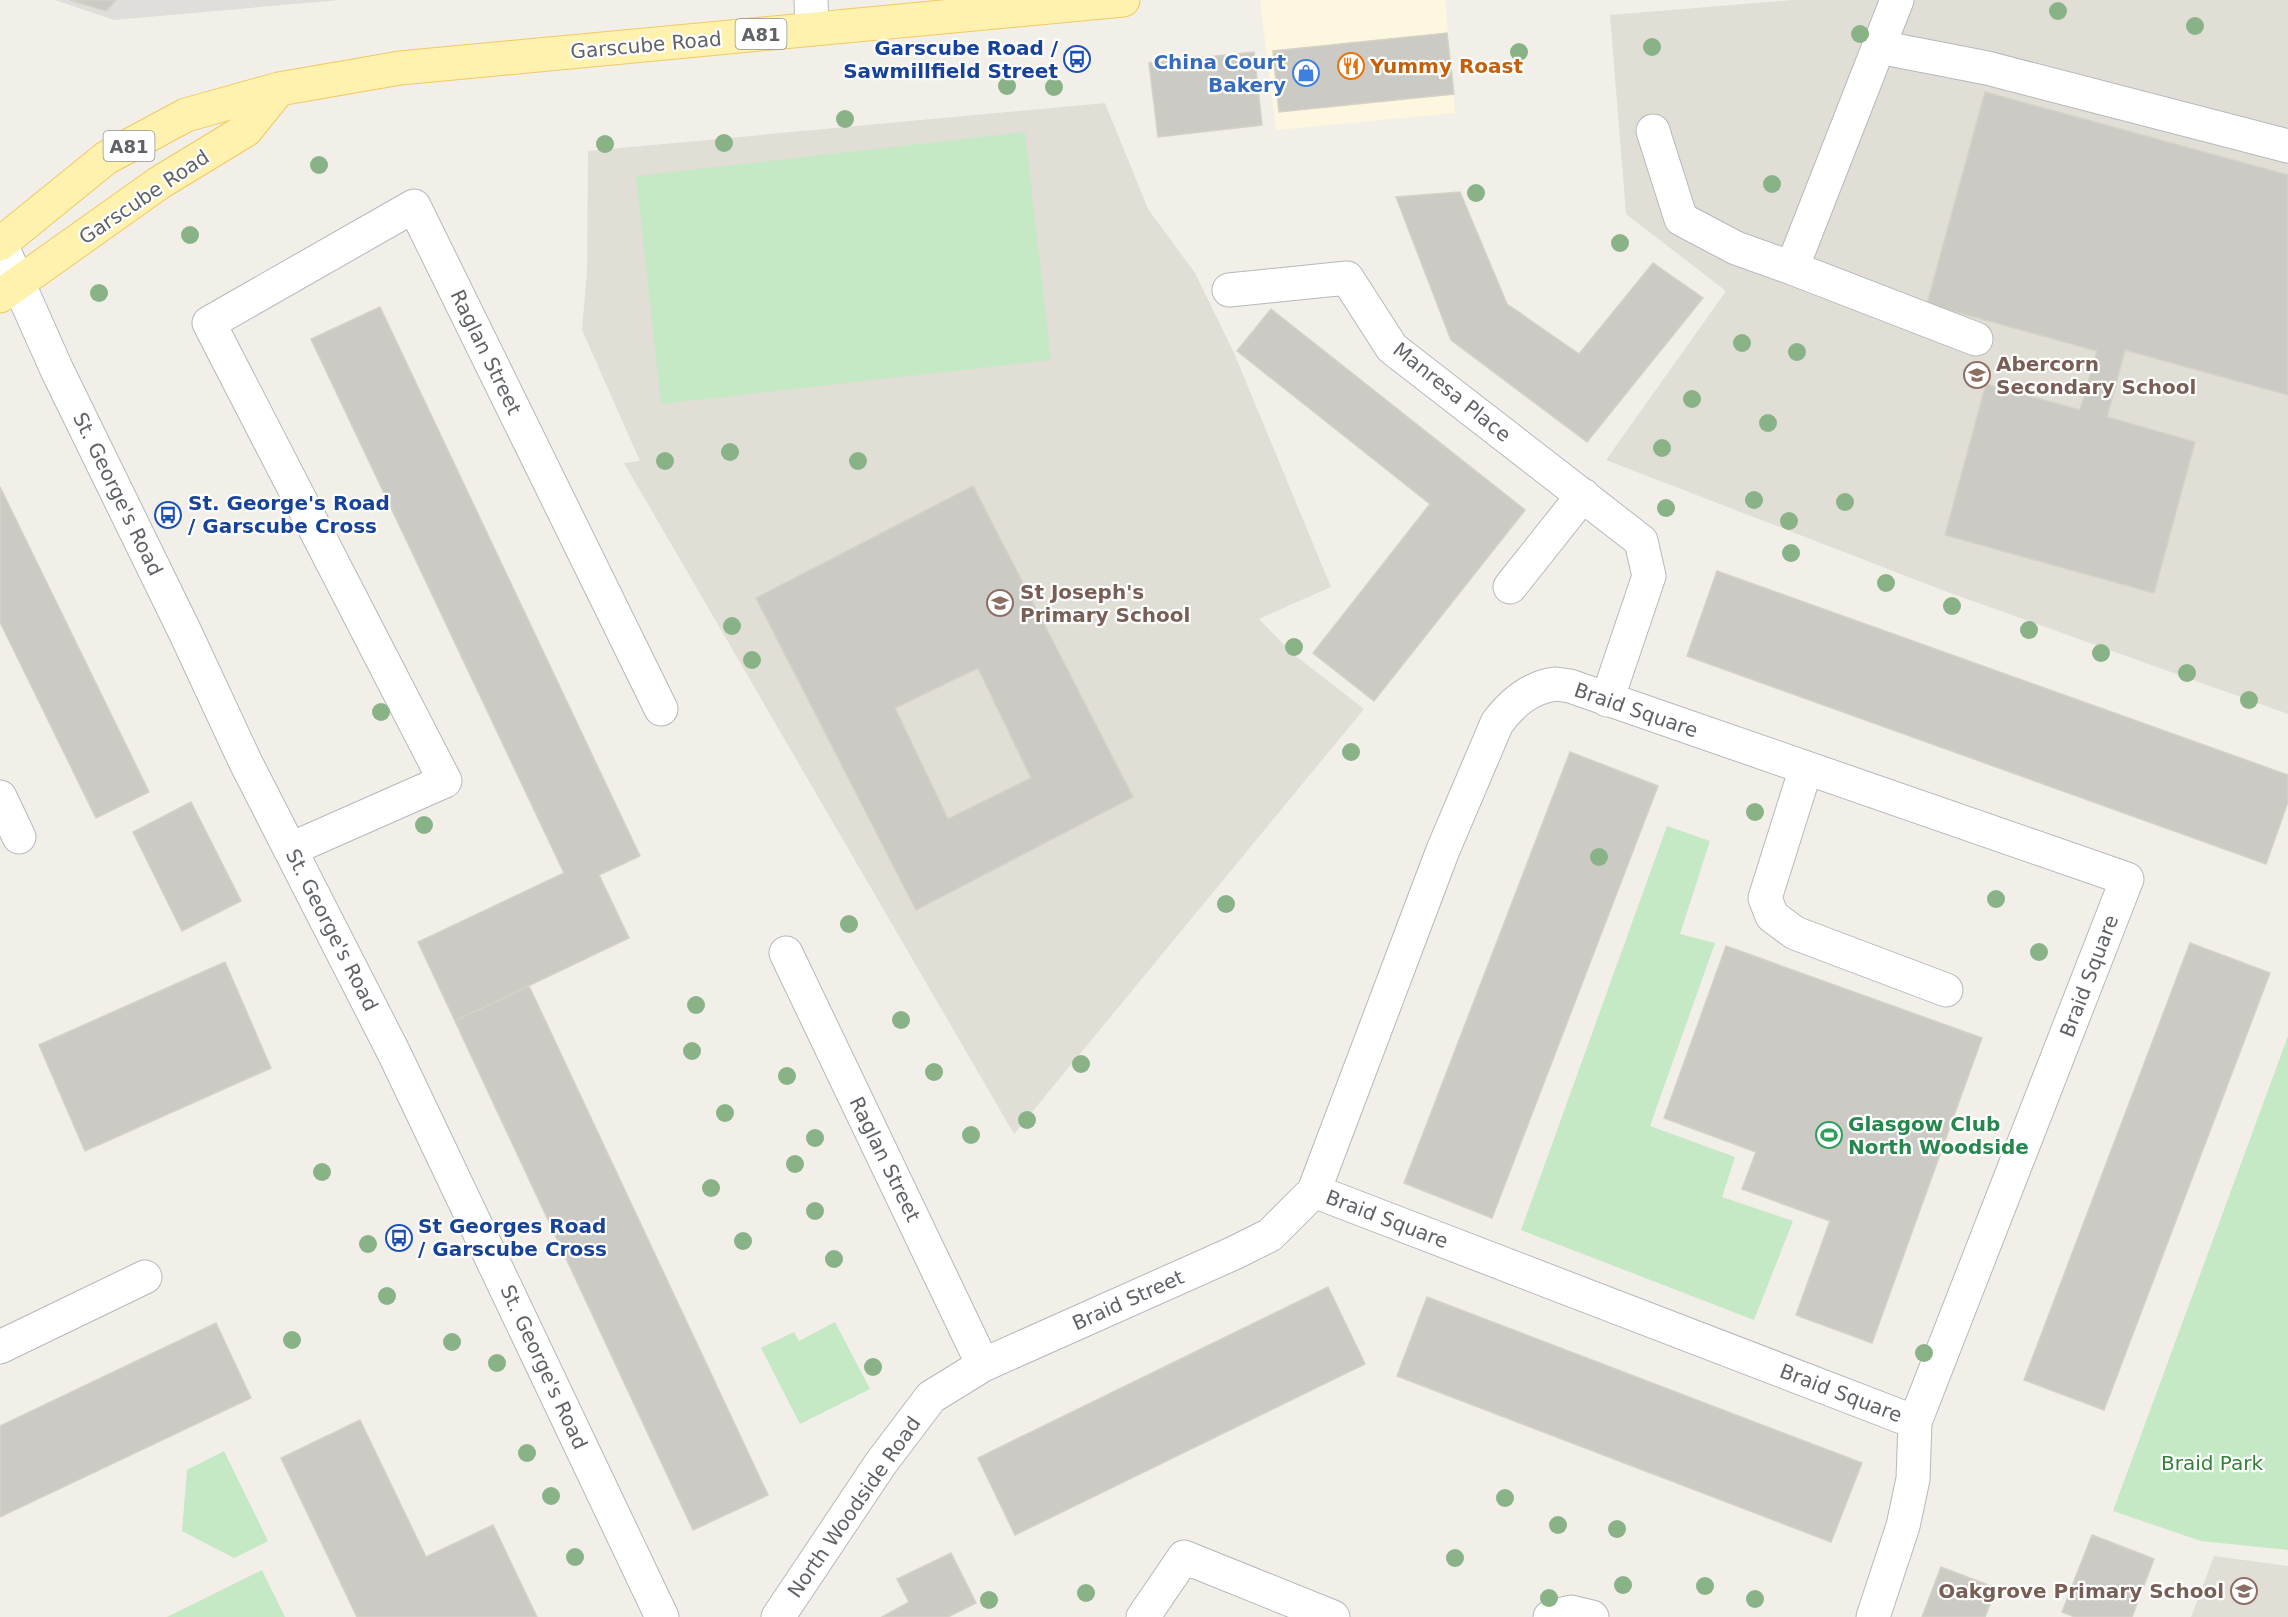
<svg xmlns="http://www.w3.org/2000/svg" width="2288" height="1617" viewBox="0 0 2288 1617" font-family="'DejaVu Sans',sans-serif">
  <rect width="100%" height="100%" fill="#f1efe8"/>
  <!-- commercial -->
  <path fill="#fef7e0" d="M1260 0H1445L1455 113 1276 130Z"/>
  <!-- industrial -->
  <path fill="#e0deda" d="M55 0H340L114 20Z"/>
  <!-- education -->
  <path fill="#e1ded6" d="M1793 0H2288V714L1942 590 1606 460 1726 291 1626 214 1610 15Z
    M1105 103 1148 209 1195 273 1234 353 1331 587 1259 619 1292 653 1364 709 1014 1134 624 463 640 461 582 330 587 271 588 151Z
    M2214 1556 2288 1566V1617H2191Z"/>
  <!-- green -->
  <path fill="#c5e8c5" d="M1025 132 1051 360 661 404 636 176Z
    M1667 826 1710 841 1680 934 1715 943 1650 1126 1735 1157 1722 1197 1793 1221 1754 1320 1521 1230Z
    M2288 1036V1550L2201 1541 2113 1511Z
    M835 1322 870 1389 800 1424 761 1348 794 1332 799 1341Z
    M224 1451 268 1541 234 1558 182 1531 187 1470Z
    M262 1570 285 1617H167Z"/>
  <!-- building -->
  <path fill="#cccac5" stroke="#d6d1c6" stroke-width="1.5" fill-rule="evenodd" d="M70 0H116L106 11Z
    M1447 33 1454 94 1279 112 1273 51Z
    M1254 52 1262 125 1158 137 1149 63Z
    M1985 92 2288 175V395L2125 350 2107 417 2195 442 2154 593 1945 535 1986 384 2080 410 2097 351 1927 304Z
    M1460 192 1507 304 1579 354 1653 263 1703 298 1587 442 1451 340 1396 197Z
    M380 307 640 856 599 875 629 938 455 1021 418 942 564 873 311 339Z
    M1271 309 1525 510 1374 701 1313 653 1430 504 1237 351Z
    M973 486 1133 797 916 910 756 598ZM978 668 1031 778 948 819 895 708Z
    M0 487 149 792 96 818 0 622Z
    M1717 571 2288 775V802L2266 864 1687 656Z
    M1570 752 1658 786 1492 1218 1404 1183Z
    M191 802 241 901 182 931 133 832Z
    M2190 943 2270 973 2104 1410 2024 1380Z
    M1726 946 1982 1038 1872 1343 1796 1315 1830 1221 1742 1189 1756 1152 1664 1118Z
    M225 962 271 1068 85 1151 39 1045Z
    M529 986 768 1495 693 1530 455 1021Z
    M1328 1287 1365 1364 1015 1535 978 1458Z
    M1427 1297 1862 1463 1831 1542 1397 1376Z
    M216 1323 251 1398 0 1517V1426Z
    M360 1420 426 1557 493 1525 537 1617H357L281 1458Z
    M2092 1535 2154 1559 2132 1617H2075L2062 1612Z
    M951 1553 976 1603 948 1617H882L909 1602 897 1579Z
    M1941 1567 1996 1588 1985 1617H1922Z"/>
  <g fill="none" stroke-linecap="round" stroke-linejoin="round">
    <defs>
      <path id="minor" d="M811 0 812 29
        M1879 47 1987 68 2288 146
        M1653 131 1681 219 1736 248 1792 268 1897 0
        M0 242 57 370 185 632 245 761 395 1055 662 1617
        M1792 268 1976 339
        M1229 290 1347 278 1392 348 1641 541 1649 576 1607 700
        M1510 587 1583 495
        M1556 684 1570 686 2127 879 1915 1422 1314 1191 1443 850 1497 723C1512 703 1530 687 1556 684Z
        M1806 768 1765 898 1772 916 1795 933 1946 990
        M0 797 19 837
        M291 849 445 781 209 323 414 206 661 709
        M786 953 983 1365
        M0 1347 145 1277
        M778 1617 881 1463 931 1397 983 1365 1234 1253 1270 1235 1314 1191
        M1143 1617 1184 1557 1333 1617
        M1550 1617 1571 1612 1592 1617
        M1873 1617 1903 1526 1913 1479 1915 1422"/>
      <path id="major" d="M0 244 106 158 186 115 279 89 400 68 1123 0
        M0 296 159 183 246 130 279 89"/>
    </defs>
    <!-- minor casing -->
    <use href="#minor" stroke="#b5b8bc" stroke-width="35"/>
    <!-- major casing -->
    <use href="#major" stroke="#f2c960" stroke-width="35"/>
    <!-- minor -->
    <use href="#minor" stroke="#fff" stroke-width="33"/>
    <!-- major -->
    <use href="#major" stroke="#fff2af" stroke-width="33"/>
  </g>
  <!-- trees -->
  <g fill="#89b387">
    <circle cx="2058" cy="11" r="9"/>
    <circle cx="2195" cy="26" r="9"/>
    <circle cx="1860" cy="34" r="9"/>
    <circle cx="1652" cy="47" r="9"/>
    <circle cx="1519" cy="52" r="9"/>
    <circle cx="1007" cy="86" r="9"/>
    <circle cx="1054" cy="87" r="9"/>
    <circle cx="845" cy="119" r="9"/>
    <circle cx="724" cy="143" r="9"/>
    <circle cx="605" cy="144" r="9"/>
    <circle cx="319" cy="165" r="9"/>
    <circle cx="1772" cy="184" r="9"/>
    <circle cx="1476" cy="193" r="9"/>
    <circle cx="190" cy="235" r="9"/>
    <circle cx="1620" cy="243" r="9"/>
    <circle cx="99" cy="293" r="9"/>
    <circle cx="1742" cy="343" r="9"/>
    <circle cx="1797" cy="352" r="9"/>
    <circle cx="1692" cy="399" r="9"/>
    <circle cx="1768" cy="423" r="9"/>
    <circle cx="1662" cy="448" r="9"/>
    <circle cx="730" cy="452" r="9"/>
    <circle cx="665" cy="461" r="9"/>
    <circle cx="858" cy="461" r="9"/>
    <circle cx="1754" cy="500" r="9"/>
    <circle cx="1845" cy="502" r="9"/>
    <circle cx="1666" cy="508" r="9"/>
    <circle cx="1789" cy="521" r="9"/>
    <circle cx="1791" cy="553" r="9"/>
    <circle cx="1886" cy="583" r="9"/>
    <circle cx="1952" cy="606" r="9"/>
    <circle cx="732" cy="626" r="9"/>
    <circle cx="2029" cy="630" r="9"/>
    <circle cx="1294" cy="647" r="9"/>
    <circle cx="2101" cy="653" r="9"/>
    <circle cx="752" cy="660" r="9"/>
    <circle cx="2187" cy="673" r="9"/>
    <circle cx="2249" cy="700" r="9"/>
    <circle cx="381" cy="712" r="9"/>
    <circle cx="1351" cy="752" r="9"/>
    <circle cx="1755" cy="812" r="9"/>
    <circle cx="424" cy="825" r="9"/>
    <circle cx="1599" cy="857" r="9"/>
    <circle cx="1996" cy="899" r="9"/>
    <circle cx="1226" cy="904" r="9"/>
    <circle cx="849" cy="924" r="9"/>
    <circle cx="2039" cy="952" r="9"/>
    <circle cx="696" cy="1005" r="9"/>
    <circle cx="901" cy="1020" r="9"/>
    <circle cx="692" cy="1051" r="9"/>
    <circle cx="1081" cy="1064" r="9"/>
    <circle cx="934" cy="1072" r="9"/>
    <circle cx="787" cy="1076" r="9"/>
    <circle cx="725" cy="1113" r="9"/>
    <circle cx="1027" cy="1120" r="9"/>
    <circle cx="971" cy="1135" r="9"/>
    <circle cx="815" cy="1138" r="9"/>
    <circle cx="795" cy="1164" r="9"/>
    <circle cx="322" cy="1172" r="9"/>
    <circle cx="711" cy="1188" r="9"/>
    <circle cx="815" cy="1211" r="9"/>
    <circle cx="743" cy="1241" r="9"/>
    <circle cx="368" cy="1244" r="9"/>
    <circle cx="834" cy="1259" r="9"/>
    <circle cx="387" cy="1296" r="9"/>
    <circle cx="292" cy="1340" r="9"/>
    <circle cx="452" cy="1342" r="9"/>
    <circle cx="1924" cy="1353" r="9"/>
    <circle cx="497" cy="1363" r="9"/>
    <circle cx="873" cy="1367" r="9"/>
    <circle cx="527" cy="1453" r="9"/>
    <circle cx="551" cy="1496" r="9"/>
    <circle cx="1505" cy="1498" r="9"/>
    <circle cx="1558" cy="1525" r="9"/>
    <circle cx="1617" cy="1529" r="9"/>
    <circle cx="575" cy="1557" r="9"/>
    <circle cx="1455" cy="1558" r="9"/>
    <circle cx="1623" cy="1585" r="9"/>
    <circle cx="1705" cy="1586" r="9"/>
    <circle cx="1086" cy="1593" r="9"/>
    <circle cx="1549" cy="1598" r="9"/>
    <circle cx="1755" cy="1599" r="9"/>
    <circle cx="989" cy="1600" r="9"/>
  </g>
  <!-- icons -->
  <defs>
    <symbol id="bus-ring" viewBox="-11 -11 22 22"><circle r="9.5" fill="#fff" stroke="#1a4fb4" stroke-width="1.5"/><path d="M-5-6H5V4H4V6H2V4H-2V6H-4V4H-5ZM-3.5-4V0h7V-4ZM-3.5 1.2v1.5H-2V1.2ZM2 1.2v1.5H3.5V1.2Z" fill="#1a4fb4"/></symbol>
    <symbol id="restaurant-ring" viewBox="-11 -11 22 22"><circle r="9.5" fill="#fff" stroke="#e8710a" stroke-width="1.5"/><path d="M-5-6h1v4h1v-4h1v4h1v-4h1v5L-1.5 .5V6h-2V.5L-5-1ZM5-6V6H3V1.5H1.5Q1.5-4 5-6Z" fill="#e8710a"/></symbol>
    <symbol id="shop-ring" viewBox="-11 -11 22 22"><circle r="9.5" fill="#fff" stroke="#3f7fe0" stroke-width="1.5"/><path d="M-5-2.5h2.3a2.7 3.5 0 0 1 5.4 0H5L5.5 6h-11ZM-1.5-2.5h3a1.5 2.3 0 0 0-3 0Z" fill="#3f7fe0"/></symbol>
    <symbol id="school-ring" viewBox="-11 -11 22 22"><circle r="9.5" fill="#fff" stroke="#8d6e63" stroke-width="1.5"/><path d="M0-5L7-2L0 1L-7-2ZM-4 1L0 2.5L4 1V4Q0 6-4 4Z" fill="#8d6e63"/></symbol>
    <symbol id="stadium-ring" viewBox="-11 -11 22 22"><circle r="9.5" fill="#fff" stroke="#2e9e5b" stroke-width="1.5"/><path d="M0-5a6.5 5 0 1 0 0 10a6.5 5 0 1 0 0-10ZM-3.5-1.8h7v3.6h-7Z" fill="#2e9e5b"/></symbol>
  </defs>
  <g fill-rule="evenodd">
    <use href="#bus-ring" x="1062" y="44" width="30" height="30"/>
    <use href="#restaurant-ring" x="1336" y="51" width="30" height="30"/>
    <use href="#shop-ring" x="1291" y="58" width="30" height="30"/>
    <use href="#school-ring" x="1962" y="360" width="30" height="30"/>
    <use href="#bus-ring" x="153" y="500" width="30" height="30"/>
    <use href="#school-ring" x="985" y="588" width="30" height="30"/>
    <use href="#stadium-ring" x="1814" y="1120" width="30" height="30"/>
    <use href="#bus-ring" x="384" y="1223" width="30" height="30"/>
    <use href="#school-ring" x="2229" y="1576" width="30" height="30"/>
  </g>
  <g text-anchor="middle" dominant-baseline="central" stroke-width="4.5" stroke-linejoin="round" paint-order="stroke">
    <!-- shield labels -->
    <g fill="#fff" stroke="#8f9295" stroke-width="1.5">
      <rect x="735.5" y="19" width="51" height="30" rx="4.5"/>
      <rect x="103.5" y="131" width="51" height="30" rx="4.5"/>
    </g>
    <g font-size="18" font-weight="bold" fill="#5f6368">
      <text x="761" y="34">A81</text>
      <text x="129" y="146">A81</text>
    </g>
    <!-- street labels -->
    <g font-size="20" fill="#5f6368" stroke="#fff">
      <text transform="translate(646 45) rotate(-5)">Garscube Road</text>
      <text transform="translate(144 197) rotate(-34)">Garscube Road</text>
      <text transform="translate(486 352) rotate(64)">Raglan Street</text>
      <text transform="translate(1452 392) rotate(39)">Manresa Place</text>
      <text transform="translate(118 494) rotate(64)">St. George's Road</text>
      <text transform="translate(1636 710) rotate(19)">Braid Square</text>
      <text transform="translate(332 930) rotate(63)">St. George's Road</text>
      <text transform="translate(2089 976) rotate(-69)">Braid Square</text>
      <text transform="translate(885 1159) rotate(64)">Raglan Street</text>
      <text transform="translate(1387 1219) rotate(21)">Braid Square</text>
      <text transform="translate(1128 1300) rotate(-24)">Braid Street</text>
      <text transform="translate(544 1367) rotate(65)">St. George's Road</text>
      <text transform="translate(1841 1393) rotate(21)">Braid Square</text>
      <text transform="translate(854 1507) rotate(-55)">North Woodside Road</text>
    </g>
    <!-- transit labels -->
    <g font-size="20" font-weight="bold" fill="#164399" stroke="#fff" text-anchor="start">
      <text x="1058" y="48" text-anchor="end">Garscube Road /<tspan x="1058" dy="23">Sawmillfield Street</tspan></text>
      <text x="188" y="503">St. George's Road<tspan x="188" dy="23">/ Garscube Cross</tspan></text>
      <text x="418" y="1226">St Georges Road<tspan x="418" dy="23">/ Garscube Cross</tspan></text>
    </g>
    <!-- shop labels -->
    <g font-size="20" font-weight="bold" fill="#366cbe" stroke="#fff" text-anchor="end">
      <text x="1286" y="62">China Court<tspan x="1286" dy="23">Bakery</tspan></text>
    </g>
    <!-- food labels -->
    <g font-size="20" font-weight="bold" fill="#c56008" stroke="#fff" text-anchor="start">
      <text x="1370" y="66">Yummy Roast</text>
    </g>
    <!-- education labels -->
    <g font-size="20" font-weight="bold" fill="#785e54" stroke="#fff" text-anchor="start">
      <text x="1996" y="364">Abercorn<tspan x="1996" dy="23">Secondary School</tspan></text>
      <text x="1020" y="592">St Joseph's<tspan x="1020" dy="23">Primary School</tspan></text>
      <text x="2224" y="1591" text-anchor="end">Oakgrove Primary School</text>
    </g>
    <!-- leisure labels -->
    <g font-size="20" font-weight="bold" fill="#27864d" stroke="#fff" text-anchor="start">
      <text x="1848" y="1124">Glasgow Club<tspan x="1848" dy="23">North Woodside</tspan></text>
    </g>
    <!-- park labels -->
    <g font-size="20" fill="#348238" stroke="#fff">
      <text x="2212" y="1463">Braid Park</text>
    </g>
  </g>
</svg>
